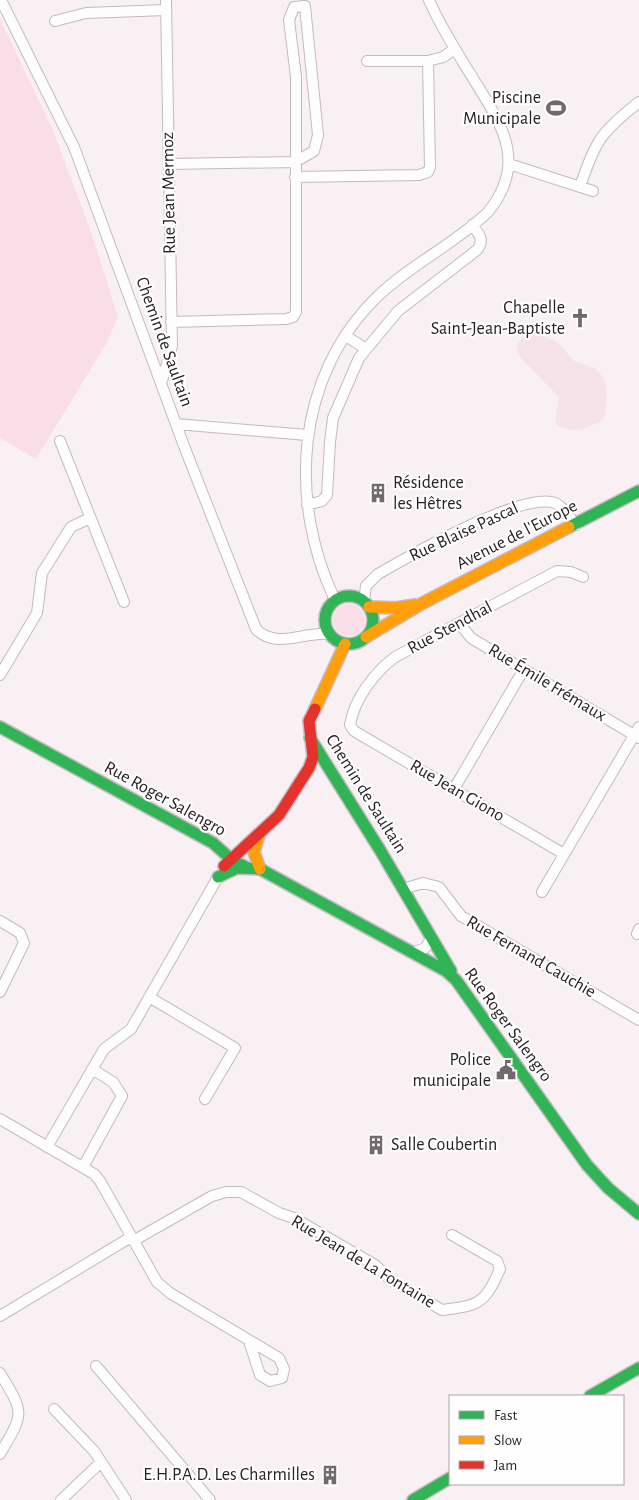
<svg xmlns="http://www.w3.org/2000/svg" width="639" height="1500" viewBox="0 0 639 1500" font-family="'Alegreya Sans',sans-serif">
  <rect width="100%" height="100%" fill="#f8f0f3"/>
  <!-- built -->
  <path fill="#f6e3ea" d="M533 332 557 342 574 361 595 368 600 373 606 383 607 397 605 414 600 422 582 429 574 430 559 427 555 422 559 397 519 356 516 346 524 335Z"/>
  <!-- green -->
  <path fill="#f9dee7" d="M0 19 52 128 92 234 118 317 107 342 36 459 0 438Z
    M333 620a16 16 0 1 1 32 0a16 16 0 1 1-32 0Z"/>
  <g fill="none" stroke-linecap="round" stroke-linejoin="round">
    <defs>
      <path id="street" d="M1 0 74 147 184 446 256 629C276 650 305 631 329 634
        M55 21 86 13 166 10
        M367 61H428
        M169 164 295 162 314 151 318 135 305 6 294 7 289 20 296 77V312L293 317 286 319 171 322
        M509 164 593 191
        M295 177 419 175 428 172 430 167 428 61 443 57 455 49
        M580 187C595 141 601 132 639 102
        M346 336 366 349
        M161 384 172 346 166 0
        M176 424 307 435
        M60 441 124 602
        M307 505 322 501 327 495 330 442 333 418 359 358 398 311 477 250C485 240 479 234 472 225
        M335 600C288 501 295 377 377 297 411 264 455 244 488 212 528 163 502 125 474 80 458 54 441 28 429 0
        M364 601 366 586 378 574C409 556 523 491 555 503 563 506 570 518 576 525
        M459 623 471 638 639 738
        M0 675 37 613 42 573 71 527 90 518
        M454 789 524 669
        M564 854 354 731 350 725C354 699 375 672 395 657L557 571 571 572 583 577
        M403 889 423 883 439 887 461 916 639 1020
        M542 892 639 727
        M0 921 20 933 24 943 0 992
        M637 934 639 929
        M415 952 425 948 431 939
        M149 997 235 1048 205 1099
        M0 1119 94 1174 100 1181 157 1282 170 1293 279 1358 284 1369 282 1378 270 1381 260 1375 249 1341
        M47 1147 104 1049 131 1029 218 877
        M83 1167 122 1096 113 1082 92 1069
        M133 1241 212 1196 226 1192H241L279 1213 294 1218 375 1265 391 1280 442 1310C479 1305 484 1305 500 1269L497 1261 452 1235
        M0 1316 131 1237
        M96 1366 210 1500
        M0 1373C25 1414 24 1413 0 1454
        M54 1409 94 1451 126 1500
        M61 1500 101 1462"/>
      <path id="fast" d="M569 527 639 491
        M325 620a24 24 0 1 1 48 0a24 24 0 1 1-48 0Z
        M0 727 213 843 233 861 246 867
        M310 738 380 850 451 971
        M218 877 237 868 260 869 446 971 456 980 587 1165 608 1188 639 1214
        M590 1396 639 1368
        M413 1500 450 1478"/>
      <path id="slow" d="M369 607 396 608 415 605
        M366 637 423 603 569 527
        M315 709 345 644
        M259 835 254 852 260 869"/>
      <path id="jam" d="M224 866 279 815 309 768 313 757 309 721 315 709"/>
    </defs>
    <!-- street casing -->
    <use href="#street" stroke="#c3bbbe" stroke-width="12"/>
    <!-- fast casing -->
    <use href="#fast" stroke="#c3bbbe" stroke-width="14"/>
    <!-- slow casing -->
    <use href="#slow" stroke="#c3bbbe" stroke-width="14"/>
    <!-- jam casing -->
    <use href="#jam" stroke="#c3bbbe" stroke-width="14"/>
    <!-- street -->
    <use href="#street" stroke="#fefdfd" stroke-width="10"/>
    <!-- fast -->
    <use href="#fast" stroke="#30b455" stroke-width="11"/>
    <!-- slow -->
    <use href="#slow" stroke="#ff9f0a" stroke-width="11"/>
    <!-- jam -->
    <use href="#jam" stroke="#e5322d" stroke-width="11"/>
  </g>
  <!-- icons -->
  <defs>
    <symbol id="stadium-bare" viewBox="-9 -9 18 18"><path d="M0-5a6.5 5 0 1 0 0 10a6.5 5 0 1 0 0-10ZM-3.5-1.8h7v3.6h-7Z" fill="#72696c" stroke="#fefefe" stroke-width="2.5" paint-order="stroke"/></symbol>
    <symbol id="church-bare" viewBox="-9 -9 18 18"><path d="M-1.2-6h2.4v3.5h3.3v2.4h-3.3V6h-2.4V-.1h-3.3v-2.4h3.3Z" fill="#72696c" stroke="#fefefe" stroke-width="2.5" paint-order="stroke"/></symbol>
    <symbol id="building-bare" viewBox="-9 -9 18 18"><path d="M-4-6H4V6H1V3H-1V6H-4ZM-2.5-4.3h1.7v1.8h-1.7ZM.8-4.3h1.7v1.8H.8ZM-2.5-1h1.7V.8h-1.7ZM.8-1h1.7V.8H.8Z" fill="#72696c" stroke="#fefefe" stroke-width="2.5" paint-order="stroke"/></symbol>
    <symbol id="civic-bare" viewBox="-9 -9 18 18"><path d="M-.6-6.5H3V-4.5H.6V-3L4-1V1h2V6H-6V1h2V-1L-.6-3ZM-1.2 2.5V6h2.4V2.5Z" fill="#72696c" stroke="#fefefe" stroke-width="2.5" paint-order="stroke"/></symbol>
  </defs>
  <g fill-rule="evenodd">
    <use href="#stadium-bare" x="542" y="94" width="28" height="28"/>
    <use href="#church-bare" x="566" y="304" width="28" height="28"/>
    <use href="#building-bare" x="364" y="479" width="28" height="28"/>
    <use href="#civic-bare" x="492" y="1056" width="28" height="28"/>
    <use href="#building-bare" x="362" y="1131" width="28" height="28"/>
    <use href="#building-bare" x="316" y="1461" width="28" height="28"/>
  </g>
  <g text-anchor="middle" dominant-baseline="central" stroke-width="4.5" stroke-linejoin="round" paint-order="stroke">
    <!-- poi labels -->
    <g font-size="18" fill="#2a2124" stroke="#fefefe" text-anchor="end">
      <text x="541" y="98">Piscine<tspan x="541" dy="21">Municipale</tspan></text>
      <text x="565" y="308">Chapelle<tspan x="565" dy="21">Saint-Jean-Baptiste</tspan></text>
      <text x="393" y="483" text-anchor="start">Résidence<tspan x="393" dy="21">les Hêtres</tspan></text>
      <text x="491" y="1060">Police<tspan x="491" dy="21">municipale</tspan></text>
      <text x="391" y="1145" text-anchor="start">Salle Coubertin</text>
      <text x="315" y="1475">E.H.P.A.D. Les Charmilles</text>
    </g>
    <!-- street labels -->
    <g font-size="18" fill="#2a2124" stroke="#fefefe">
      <text transform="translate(169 193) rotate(-91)">Rue Jean Mermoz</text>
      <text transform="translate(164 342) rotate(70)">Chemin de Saultain</text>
      <text transform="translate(464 532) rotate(-25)">Rue Blaise Pascal</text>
      <text transform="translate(517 535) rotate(-27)">Avenue de l'Europe</text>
      <text transform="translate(450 628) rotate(-28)">Rue Stendhal</text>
      <text transform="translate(547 683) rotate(31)">Rue Émile Frémaux</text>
      <text transform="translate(457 791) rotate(30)">Rue Jean Giono</text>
      <text transform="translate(366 794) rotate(58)">Chemin de Saultain</text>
      <text transform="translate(165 799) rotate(29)">Rue Roger Salengro</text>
      <text transform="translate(531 957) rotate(30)">Rue Fernand Cauchie</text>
      <text transform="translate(508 1025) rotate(54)">Rue Roger Salengro</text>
      <text transform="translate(363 1262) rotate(31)">Rue Jean de La Fontaine</text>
    </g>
  </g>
  <!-- legend -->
  <rect x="449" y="1395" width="175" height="90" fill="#fefefe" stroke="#a9a6a7"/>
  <rect x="459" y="1411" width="25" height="8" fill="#30b455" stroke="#a9a6a7"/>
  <text x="494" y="1420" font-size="15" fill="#2a2124">Fast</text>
  <rect x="459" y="1436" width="25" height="8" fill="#ff9f0a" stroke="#a9a6a7"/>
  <text x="494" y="1445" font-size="15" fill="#2a2124">Slow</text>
  <rect x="459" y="1461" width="25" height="8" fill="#e5322d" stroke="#a9a6a7"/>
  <text x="494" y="1470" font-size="15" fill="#2a2124">Jam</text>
</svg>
